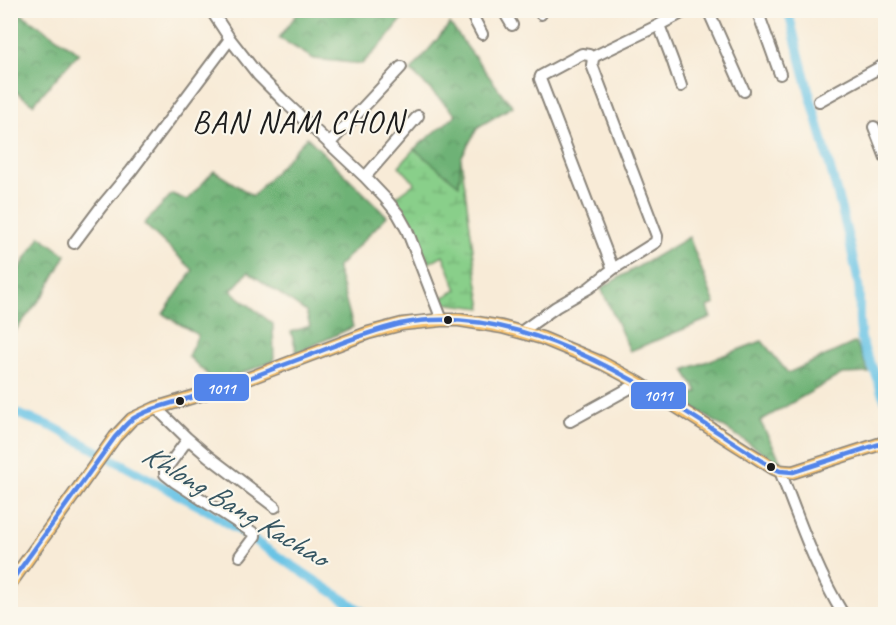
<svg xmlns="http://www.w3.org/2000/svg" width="896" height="625" viewBox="0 0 896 625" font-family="Caveat,sans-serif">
  <defs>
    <pattern id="forest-crowns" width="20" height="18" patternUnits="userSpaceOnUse" patternTransform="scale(1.5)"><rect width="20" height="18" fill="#6eb276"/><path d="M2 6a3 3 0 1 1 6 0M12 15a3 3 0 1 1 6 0" fill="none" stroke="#5a9060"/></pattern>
    <pattern id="wetland-marsh" width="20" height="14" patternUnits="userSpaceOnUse" patternTransform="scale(1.5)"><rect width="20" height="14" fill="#89cf8a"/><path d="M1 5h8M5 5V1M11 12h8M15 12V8" fill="none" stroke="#76b176"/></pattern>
  </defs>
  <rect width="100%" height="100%" fill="#fbf7ec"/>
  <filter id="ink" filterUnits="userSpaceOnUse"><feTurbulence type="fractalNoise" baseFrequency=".0167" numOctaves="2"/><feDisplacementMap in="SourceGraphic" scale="12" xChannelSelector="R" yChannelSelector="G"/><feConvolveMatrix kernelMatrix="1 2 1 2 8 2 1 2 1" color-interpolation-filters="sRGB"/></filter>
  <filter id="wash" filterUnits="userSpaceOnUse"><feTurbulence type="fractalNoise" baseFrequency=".008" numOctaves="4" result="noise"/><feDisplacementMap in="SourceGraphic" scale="24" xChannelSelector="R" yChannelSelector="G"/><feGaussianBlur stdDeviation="1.35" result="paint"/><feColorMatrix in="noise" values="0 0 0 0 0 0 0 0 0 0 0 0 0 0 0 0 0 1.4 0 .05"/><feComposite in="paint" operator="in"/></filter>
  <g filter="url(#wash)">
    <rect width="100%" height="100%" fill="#f8ebd7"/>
    <!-- forest -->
    <path fill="url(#forest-crowns)" stroke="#456749" stroke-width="1.5" d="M11 10 17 11 79 53 33 104 11 88Z
      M300 10H409V11L382 44 362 64 314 59 279 38Z
      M450 24 503 95 513 106 478 127 461 158 459 186 414 149 456 115 411 71Z
      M307 137 387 216 337 268 353 327 297 353 291 332 310 326 306 312 248 272 231 291 273 324 274 361 216 383 188 356 198 335 163 314 193 270 144 224 172 194 187 200 214 171 253 196Z
      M40 236 66 255 45 293 11 336V282Z
      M689 237 715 304 707 307 711 318 630 351 601 288Z
      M762 341 788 373 856 342 869 373 842 374 760 421 783 465 679 399 698 392 684 370Z"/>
    <!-- wetland -->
    <path fill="url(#wetland-marsh)" stroke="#527653" stroke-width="1.5" d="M414 149 459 185 461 158 477 280 482 308 443 303 442 298 457 290 443 255 427 264 393 199 415 183 399 166Z"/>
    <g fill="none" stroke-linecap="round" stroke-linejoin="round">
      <!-- canal -->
      <path stroke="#67c3e5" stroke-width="9" d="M788 10C809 101 840 190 858 282 861 297 858 313 860 328 861 347 869 359 876 375 880 384 880 393 886 401
        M10 411 53 427 212 513 366 614"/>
    </g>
  </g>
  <g filter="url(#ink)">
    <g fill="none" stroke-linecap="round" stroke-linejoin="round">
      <defs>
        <path id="minor" d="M211 10 230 39 258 75 284 101 365 177 385 198 398 214 407 230 442 320
          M476 10 472 15 482 34
          M503 10 512 25
          M540 10 541 14
          M708 10 744 91
          M757 10 780 74
          M659 25 673 62 681 86
          M593 59 589 55 582 54 541 76 540 79 613 269
          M819 101 886 64
          M874 127 886 158
          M329 144 401 67
          M365 177 418 116
          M74 243 101 207 131 171 230 39
          M521 332 556 307 589 288 613 269 656 242 657 236 592 65 593 59 595 56 659 25 687 10
          M156 408 187 438 208 456 275 507
          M570 421 639 383
          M188 439 168 466 165 470V474L175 482 255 534V536L240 556
          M780 471C799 520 816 570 843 614"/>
        <path id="major" d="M10 584 115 437 132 419 156 408 226 387 368 333 402 324 442 320H459L502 327 542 338 602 363 639 383 773 468 780 471 793 472 886 442"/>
      </defs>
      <!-- minor casing -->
      <use href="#minor" stroke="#8a847a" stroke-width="14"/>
      <!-- major casing -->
      <use href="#major" stroke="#8a847a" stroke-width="15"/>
      <!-- minor -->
      <use href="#minor" stroke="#fff" stroke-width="10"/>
      <!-- major -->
      <use href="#major" stroke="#f7c06b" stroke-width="12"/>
      <defs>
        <path id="bus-1" d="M10 583 115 437C121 431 127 422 134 418 152 408 171 403 190 398 212 391 233 384 255 376 280 366 306 357 331 347 354 338 376 330 400 324 530 297 669 402 773 468L780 471 793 472 886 442"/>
      </defs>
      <!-- bus-1 casing -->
      <use href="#bus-1" stroke="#fbf7ec" stroke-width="9"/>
      <!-- bus-1 -->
      <use href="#bus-1" stroke="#5385ea" stroke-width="4.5"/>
    </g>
  </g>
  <!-- markers -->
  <g fill="#1c1c1c" stroke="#fbf7ec" stroke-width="2">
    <circle cx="448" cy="320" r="5"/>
    <circle cx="180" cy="401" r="5"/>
    <circle cx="771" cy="467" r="5"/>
  </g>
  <g text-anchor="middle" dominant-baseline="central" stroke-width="4.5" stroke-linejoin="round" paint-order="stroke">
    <!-- water labels -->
    <g font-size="30" font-style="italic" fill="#365662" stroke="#fbf7ec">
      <text transform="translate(235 505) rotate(31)">Khlong Bang Kachao</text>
    </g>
    <!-- quarter labels -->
    <g font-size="32" letter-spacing="1.5" fill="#1c1c1c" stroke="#fbf7ec">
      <text x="298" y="121">BAN NAM CHON</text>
    </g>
  </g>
  <g stroke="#fbf7ec" stroke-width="2">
    <rect x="193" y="373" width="57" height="29" rx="6" fill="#5385ea"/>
    <rect x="630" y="381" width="57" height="29" rx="6" fill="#5385ea"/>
  </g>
  <g font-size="16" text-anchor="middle" font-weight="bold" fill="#fff">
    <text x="221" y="394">1011</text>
    <text x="658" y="401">1011</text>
  </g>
  <!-- margin -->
  <rect width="896" height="625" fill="none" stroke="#fbf7ec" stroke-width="36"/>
</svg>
